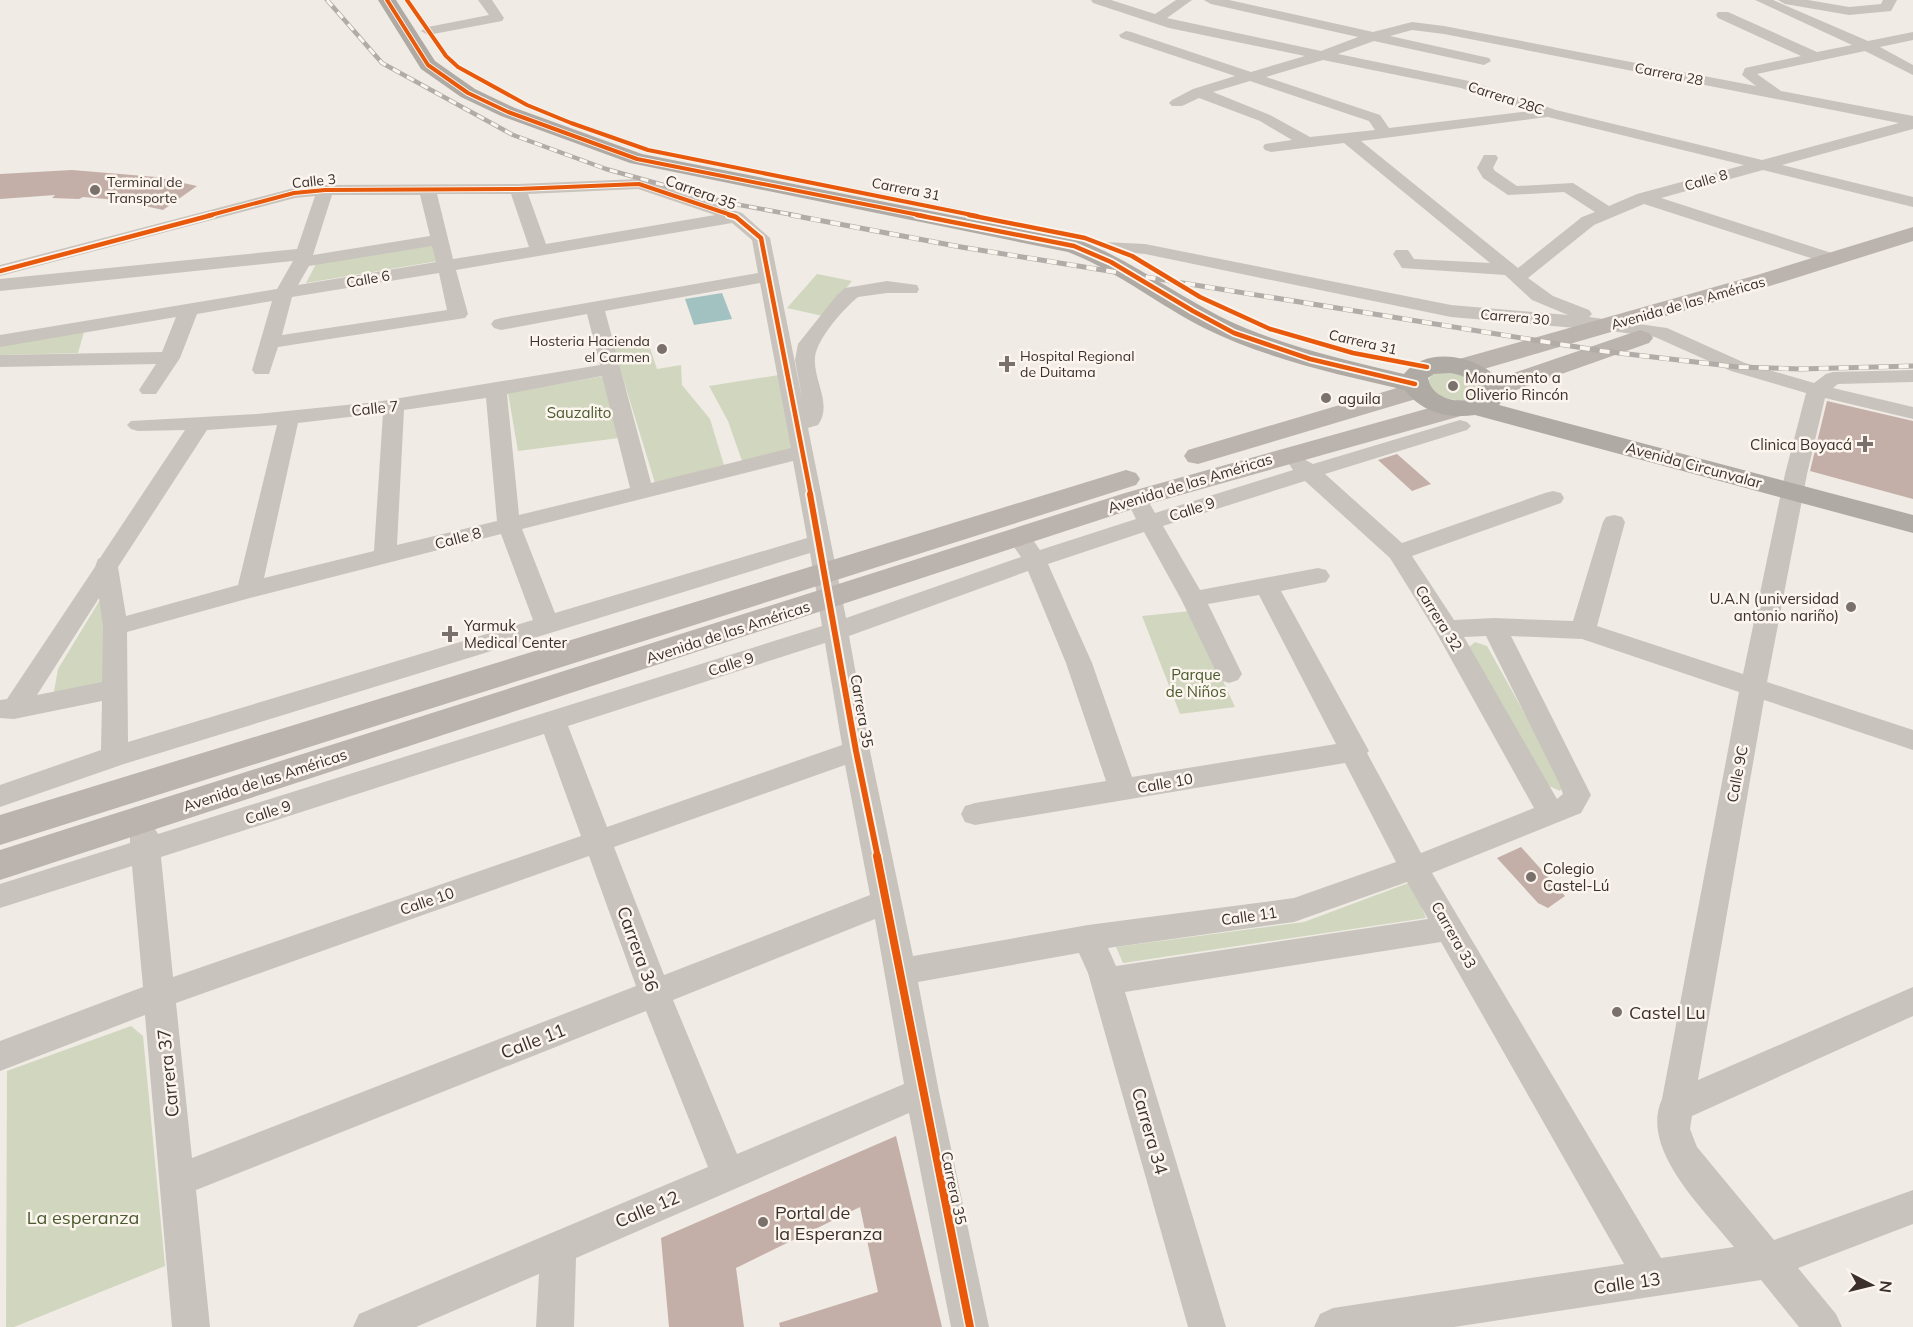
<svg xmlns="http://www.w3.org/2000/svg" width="1913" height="1327" viewBox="0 0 1913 1327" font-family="Mulish,sans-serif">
  <rect width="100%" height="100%" fill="#f0ebe5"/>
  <!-- green -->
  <path fill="#d1d6bf" d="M435 243 438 261 306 283 317 262Z
    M817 274 852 281 823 316 787 308Z
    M84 332 78 353 0 355V346Z
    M646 336 657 369 681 365 682 385 710 419 724 465 655 483 612 342Z
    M1442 372 1460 374 1479 386V394C1468 405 1451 400 1437 395L1427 382 1432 375Z
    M779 375 792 449 742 461 728 421 709 386Z
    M604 376 619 438 518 451 508 393Z
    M103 595 106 682 53 697 58 669Z
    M1191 611 1235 707 1180 714 1142 616Z
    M1475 642 1487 646 1564 784 1560 791 1547 785 1469 647Z
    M1411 882 1426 918 1123 963 1116 947 1304 922Z
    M131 1026 143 1036 165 1266 14 1327H6L7 1071Z"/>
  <!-- water -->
  <path fill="#a1c2c1" d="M722 293 732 319 694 325 685 299Z"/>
  <!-- building -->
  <path fill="#c3afa7" d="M72 170 156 177 197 186 163 210 117 200 83 197 79 199 52 198 55 195 0 199V174Z
    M1827 401 1913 421V499L1810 471Z
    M1397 454 1431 484 1412 491 1378 460Z
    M1521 847 1565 896 1548 908 1538 903 1497 858Z
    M896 1136 942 1327H780L779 1323 878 1292 860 1207 736 1268 744 1327H669L661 1238Z"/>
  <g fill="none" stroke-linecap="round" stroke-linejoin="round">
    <!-- street -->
    <path fill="#c9c3be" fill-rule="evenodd" d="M478 0H492L504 18 502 21 428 35 421 31 428 27 489 15Z
      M1091 0H1111L1155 14 1176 0H1192L1167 18 1321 51 1358 37 1211 4 1204 0H1229L1373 32 1412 22 1444 26 1756 86 1742 75 1745 68 1801 56 1718 18 1716 15 1718 12H1728L1817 52 1852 45 1755 0H1773L1868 41 1913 32V40L1880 47 1913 65V75L1865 51 1757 74 1781 91 1913 116V129L1782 165 1913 197V207L1763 170 1661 198 1838 255 1841 259 1838 263H1826L1644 204 1594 225 1528 278 1553 296 1589 310 1592 314 1589 317 1667 328 1745 363 1814 383 1826 374 1833 372 1913 370V382L1838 384 1833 388 1913 407V419L1825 398 1807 474 1767 682 1913 730V750L1764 700 1698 1080 1913 987V1016L1692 1116 1690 1129 1697 1147 1774 1240 1913 1190V1224L1798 1268 1836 1314 1842 1327H1799L1761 1280 1454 1327H1314L1320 1314 1333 1308 1624 1264 1441 942 1125 992 1226 1327H1188L1088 973 1079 953 918 982 939 1092 989 1327H951L909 1113 576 1258 574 1327H536L539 1274 416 1327H353L359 1314 708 1167 646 1011 196 1190 210 1327H172L145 1015 0 1071V1041L143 987 132 866 0 908V884L130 843V835L134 827 144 824 154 827 158 834 822 626 810 553 124 764 0 807V785L101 750 102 701 14 719 0 718V700L7 699 95 567 98 559 100 558 185 430 138 431 131 429 127 425 131 421 257 414 376 402 600 365 587 314 501 330 494 328 491 324 494 320 501 318 758 273 752 240 732 223 456 270 468 314 465 318 278 347 269 374H255L252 370 272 301 197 314 180 358 156 394H142L139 390 156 364 0 367V355L162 352 176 317 0 347V335L277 289 293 261 0 291V279L297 249 315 196 295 198 0 276V265L294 188 325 185 518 184 639 179 742 213 770 238 803 403 795 360 798 344 837 295 845 288 887 281 917 285 919 289 917 293H887L858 297C843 309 817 339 815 357 813 381 833 404 818 425L808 428 846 618 1021 557 1007 537 1011 532C1028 527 1031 538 1040 550L1136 519 1131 509 1134 504 1142 502 1150 504 1155 513 1293 470 1289 464 1292 459 1300 457 1313 464 1460 420 1467 422 1471 426 1467 430 1325 474 1402 543 1545 493 1553 491 1561 493 1564 498 1561 503 1412 556 1454 620 1494 618 1573 621 1603 522 1606 517 1614 515 1622 517 1625 522 1597 626 1743 674 1785 474 1806 393 1731 371 1655 337 1611 331 1451 317 1145 254 1104 250 1101 246 1104 242 1145 244 1451 305 1568 315 1532 300 1505 275 1402 268 1393 254 1396 250H1408L1414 259 1490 263 1344 143 1271 152 1265 150 1263 147 1265 144 1292 140 1260 121 1199 98 1182 106H1172L1169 103 1172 100 1193 89 1235 76 1121 38 1119 35 1126 31 1131 32 1251 72 1305 56 1169 28 1093 3ZM1412 30 1444 34 1899 123 1762 160 1556 110 1469 81 1338 54 1374 41 1484 65 1491 61 1489 58 1390 36ZM1323 60 1461 88 1530 111 1389 128 1380 115 1266 77ZM1250 81 1369 121 1375 130 1310 137 1270 115 1213 92ZM1547 117H1548L1744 165 1637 194 1609 206 1573 183 1517 186 1495 171 1493 168 1498 158 1496 155H1484L1477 168 1483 178 1508 195 1564 192 1595 212 1582 217 1518 268 1361 141ZM638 189 715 215 546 244 528 194ZM437 194H511L529 247 453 259ZM332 195H420L430 236 313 255ZM432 246 436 262 298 285 309 266ZM439 273 447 310 282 335 292 297ZM760 283 791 448 651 483 605 311ZM602 376 630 488 519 515 507 394ZM486 398 497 521 397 545 404 410ZM383 413 374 551 264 578 298 423ZM277 425 238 585 126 616 118 567 207 430ZM793 461 807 538 555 613 522 529ZM1305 481 1390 558 1436 632 1534 808 1421 853 1367 753 1369 751 1281 591 1326 582 1330 576 1326 570 1318 568 1200 590 1163 526ZM1144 532 1181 599 1220 680 1229 683 1238 680 1242 674 1208 604 1259 595 1336 744 1132 777 1092 663 1048 564ZM501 534 533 620 128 742 127 632 250 598ZM1028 571 1066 663 1106 781 975 803 965 806 961 814 965 822 975 825 1345 763 1396 862 1294 898 1088 925 913 956 870 751 849 636ZM99 598 103 627 102 682 37 695ZM1486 636 1559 783 1563 794 1557 799 1464 637ZM1511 636 1582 639 1739 692 1662 1099C1639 1150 1705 1210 1734 1247L1661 1258 1432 873 1581 813 1591 795ZM825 643 842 745 607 827 568 726ZM544 734 581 836 173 977 161 857ZM845 765 870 895 664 975 614 847ZM589 856 636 986 192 1158 176 1003ZM1407 882 1428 919 1116 966 1108 948 1294 922ZM875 919 904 1084 737 1154 673 1000Z
      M1778 0H1808L1849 7 1881 4 1883 0H1897L1891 11 1849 15 1785 4Z"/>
    <!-- secondary -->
    <path fill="#bab3ae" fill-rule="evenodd" d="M1913 227V241L1773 285 1470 373 1461 375 1452 373 1448 367 1452 361 1757 275Z
      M1640 330 1649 333 1653 338 1649 343 1502 395 1493 397 1484 395 1480 389 1484 383Z
      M1417 382 1426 384 1430 390 1426 396 1198 464 1188 462 1184 456 1188 450Z
      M1458 400 1468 402 1471 408 1468 414 1145 505 0 880V850L1125 493Z
      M1126 470 1136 473 1140 479 1136 485 0 845V815Z"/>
    <!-- highway -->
    <path fill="#afaaa4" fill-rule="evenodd" d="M378 0H396L435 61 475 89 515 108 642 154 1082 241C1131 261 1173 292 1219 316 1277 345 1341 359 1404 374 1428 343 1485 357 1505 386V397L1499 405 1913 515V533L1475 415C1448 419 1421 412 1405 390 1336 374 1267 359 1204 328 1157 304 1117 271 1068 252L630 163 501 116 461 97 421 69ZM1449 373C1461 374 1470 379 1479 387V395C1463 407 1431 399 1428 378L1434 374Z"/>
    <defs>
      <path id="rail-far1" d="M327 0 382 63 513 135 606 169 724 202 799 216"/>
      <path id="rail" d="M791 215 961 247 1602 351 1738 367 1800 369 1913 366"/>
    </defs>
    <!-- rail-far1 casing -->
    <use href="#rail-far1" stroke="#b1aca8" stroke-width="4.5"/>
    <!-- rail casing -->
    <use href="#rail" stroke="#b1aca8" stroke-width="5"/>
    <!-- rail-far1 -->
    <use href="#rail-far1" stroke="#fbf5ee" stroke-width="3" stroke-dasharray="8" stroke-linecap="butt"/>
    <!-- rail -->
    <use href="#rail" stroke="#fbf5ee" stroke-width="4" stroke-dasharray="10" stroke-linecap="butt"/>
    <defs>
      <path id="cycleway-far3" d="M387 0 428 65 468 93 508 112 637 159 924 216
        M407 0 446 56 458 67 527 105 571 123 648 150 977 216
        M207 216 294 193 325 190 518 189 639 184 734 216"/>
      <path id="cycleway-far2" d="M729 215 736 217 761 238 811 496
        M917 215 1074 246 1111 262 1193 311 1234 333 1310 359 1415 384
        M969 215 1085 238 1132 256 1200 297 1270 329 1353 353 1427 367
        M0 271 212 215"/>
      <path id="cycleway-far1" d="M810 494 856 751 878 858"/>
      <path id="cycleway" d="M877 856 970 1327"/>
    </defs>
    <!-- cycleway-far3 casing -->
    <use href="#cycleway-far3" stroke="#fbf5ee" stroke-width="6"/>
    <!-- cycleway-far2 casing -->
    <use href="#cycleway-far2" stroke="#fbf5ee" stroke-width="8"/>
    <!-- cycleway-far1 casing -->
    <use href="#cycleway-far1" stroke="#fbf5ee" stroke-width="10"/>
    <!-- cycleway casing -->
    <use href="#cycleway" stroke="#fbf5ee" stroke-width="11"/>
    <!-- cycleway-far3 -->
    <use href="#cycleway-far3" stroke="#e8590c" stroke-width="4"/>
    <!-- cycleway-far2 -->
    <use href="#cycleway-far2" stroke="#e8590c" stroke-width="4.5"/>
    <!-- cycleway-far1 -->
    <use href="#cycleway-far1" stroke="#e8590c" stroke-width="6"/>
    <!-- cycleway -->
    <use href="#cycleway" stroke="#e8590c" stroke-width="8"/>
  </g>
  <!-- markers -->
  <g fill="#7a716c" stroke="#fbf5ee" stroke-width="2">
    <circle cx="95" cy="190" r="6"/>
    <circle cx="662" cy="349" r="6"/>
    <path d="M1004 355h6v6h6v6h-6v6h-6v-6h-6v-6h6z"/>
    <circle cx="1453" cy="386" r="6"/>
    <circle cx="1326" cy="398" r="6"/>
    <path d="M1862 435h6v6h6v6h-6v6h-6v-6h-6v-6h6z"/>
    <circle cx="1851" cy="607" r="6"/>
    <path d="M447 625h6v6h6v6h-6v6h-6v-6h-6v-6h6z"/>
    <circle cx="1531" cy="877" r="6"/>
    <circle cx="1617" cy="1012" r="6"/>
    <circle cx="763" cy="1222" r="6"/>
  </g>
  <g text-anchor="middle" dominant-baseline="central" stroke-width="5" stroke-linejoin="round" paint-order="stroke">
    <!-- far-street labels -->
    <g font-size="14" fill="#3b302b" stroke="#fbf5ee">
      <text transform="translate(1669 74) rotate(11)">Carrera 28</text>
      <text transform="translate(1506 98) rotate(18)">Carrera 28C</text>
      <text transform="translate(1706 180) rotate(-16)">Calle 8</text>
      <text transform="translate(314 181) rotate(-6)">Calle 3</text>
      <text transform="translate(906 189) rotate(11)">Carrera 31</text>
      <text transform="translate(368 279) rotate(-10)">Calle 6</text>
      <text transform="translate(1688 303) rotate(-16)">Avenida de las Américas</text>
      <text transform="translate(1515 317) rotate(5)">Carrera 30</text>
      <text transform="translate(1363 342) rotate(13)">Carrera 31</text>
    </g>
    <!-- far-poi labels -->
    <g font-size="14" fill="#3b302b" stroke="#fbf5ee" text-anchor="start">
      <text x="107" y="182">Terminal de<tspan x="107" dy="16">Transporte</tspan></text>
      <text x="650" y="341" text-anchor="end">Hosteria Hacienda<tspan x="650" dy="16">el Carmen</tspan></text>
      <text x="1020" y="356">Hospital Regional<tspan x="1020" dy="16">de Duitama</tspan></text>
    </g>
    <!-- street labels -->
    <g font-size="15" fill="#3b302b" stroke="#fbf5ee">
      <text transform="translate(701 192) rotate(20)">Carrera 35</text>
      <text transform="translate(375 408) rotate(-6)">Calle 7</text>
      <text transform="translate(1694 465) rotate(15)">Avenida Circunvalar</text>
      <text transform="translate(1190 483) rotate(-17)">Avenida de las Américas</text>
      <text transform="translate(1192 509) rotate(-18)">Calle 9</text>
      <text transform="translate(458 538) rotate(-15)">Calle 8</text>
      <text transform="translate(1439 618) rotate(58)">Carrera 32</text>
      <text transform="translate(728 632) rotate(-18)">Avenida de las Américas</text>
      <text transform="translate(731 664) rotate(-18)">Calle 9</text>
      <text transform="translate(862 711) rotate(80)">Carrera 35</text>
      <text transform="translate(1737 774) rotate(-79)">Calle 9C</text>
      <text transform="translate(265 780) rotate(-18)">Avenida de las Américas</text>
      <text transform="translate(1165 783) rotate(-10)">Calle 10</text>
      <text transform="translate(268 812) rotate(-18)">Calle 9</text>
      <text transform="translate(427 901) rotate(-19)">Calle 10</text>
      <text transform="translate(1249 916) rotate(-8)">Calle 11</text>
      <text transform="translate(1454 935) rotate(60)">Carrera 33</text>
      <text transform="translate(954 1188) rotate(78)">Carrera 35</text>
    </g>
    <!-- poi labels -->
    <g font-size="15" fill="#3b302b" stroke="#fbf5ee" text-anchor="start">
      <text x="1465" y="377">Monumento a<tspan x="1465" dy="17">Oliverio Rincón</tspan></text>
      <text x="1338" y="398">aguila</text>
      <text x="1852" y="444" text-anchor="end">Clinica Boyacá</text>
      <text x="1839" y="598" text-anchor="end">U.A.N (universidad<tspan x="1839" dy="17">antonio nariño)</tspan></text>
      <text x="464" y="625">Yarmuk<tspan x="464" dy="17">Medical Center</tspan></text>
      <text x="1543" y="868">Colegio<tspan x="1543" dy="17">Castel-Lú</tspan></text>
    </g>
    <!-- park labels -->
    <g font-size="15" fill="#4a5a2e" stroke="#fbf5ee">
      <text x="579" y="412">Sauzalito</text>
      <text x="1196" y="674">Parque<tspan x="1196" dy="17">de Niños</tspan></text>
    </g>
    <!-- near-street labels -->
    <g font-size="18" fill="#3b302b" stroke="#fbf5ee">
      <text transform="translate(638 949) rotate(70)">Carrera 36</text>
      <text transform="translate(533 1041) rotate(-21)">Calle 11</text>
      <text transform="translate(168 1073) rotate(-96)">Carrera 37</text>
      <text transform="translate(1150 1131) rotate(74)">Carrera 34</text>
      <text transform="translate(647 1209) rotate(-23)">Calle 12</text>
      <text transform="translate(1627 1283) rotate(-8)">Calle 13</text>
    </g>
    <!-- near-poi labels -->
    <g font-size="18" fill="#3b302b" stroke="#fbf5ee" text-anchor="start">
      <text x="1629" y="1012">Castel Lu</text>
      <text x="775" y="1212">Portal de<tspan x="775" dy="21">la Esperanza</tspan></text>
    </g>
    <!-- near-park labels -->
    <g font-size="18" fill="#4a5a2e" stroke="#fbf5ee">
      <text x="83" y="1217">La esperanza</text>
    </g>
  </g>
  <!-- north arrow -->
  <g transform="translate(1871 1285) rotate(97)" stroke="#fbf5ee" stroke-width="4.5" paint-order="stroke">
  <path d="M0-4.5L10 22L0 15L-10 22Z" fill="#3b302b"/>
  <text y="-9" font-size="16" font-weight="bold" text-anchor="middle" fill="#3b302b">N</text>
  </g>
</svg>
